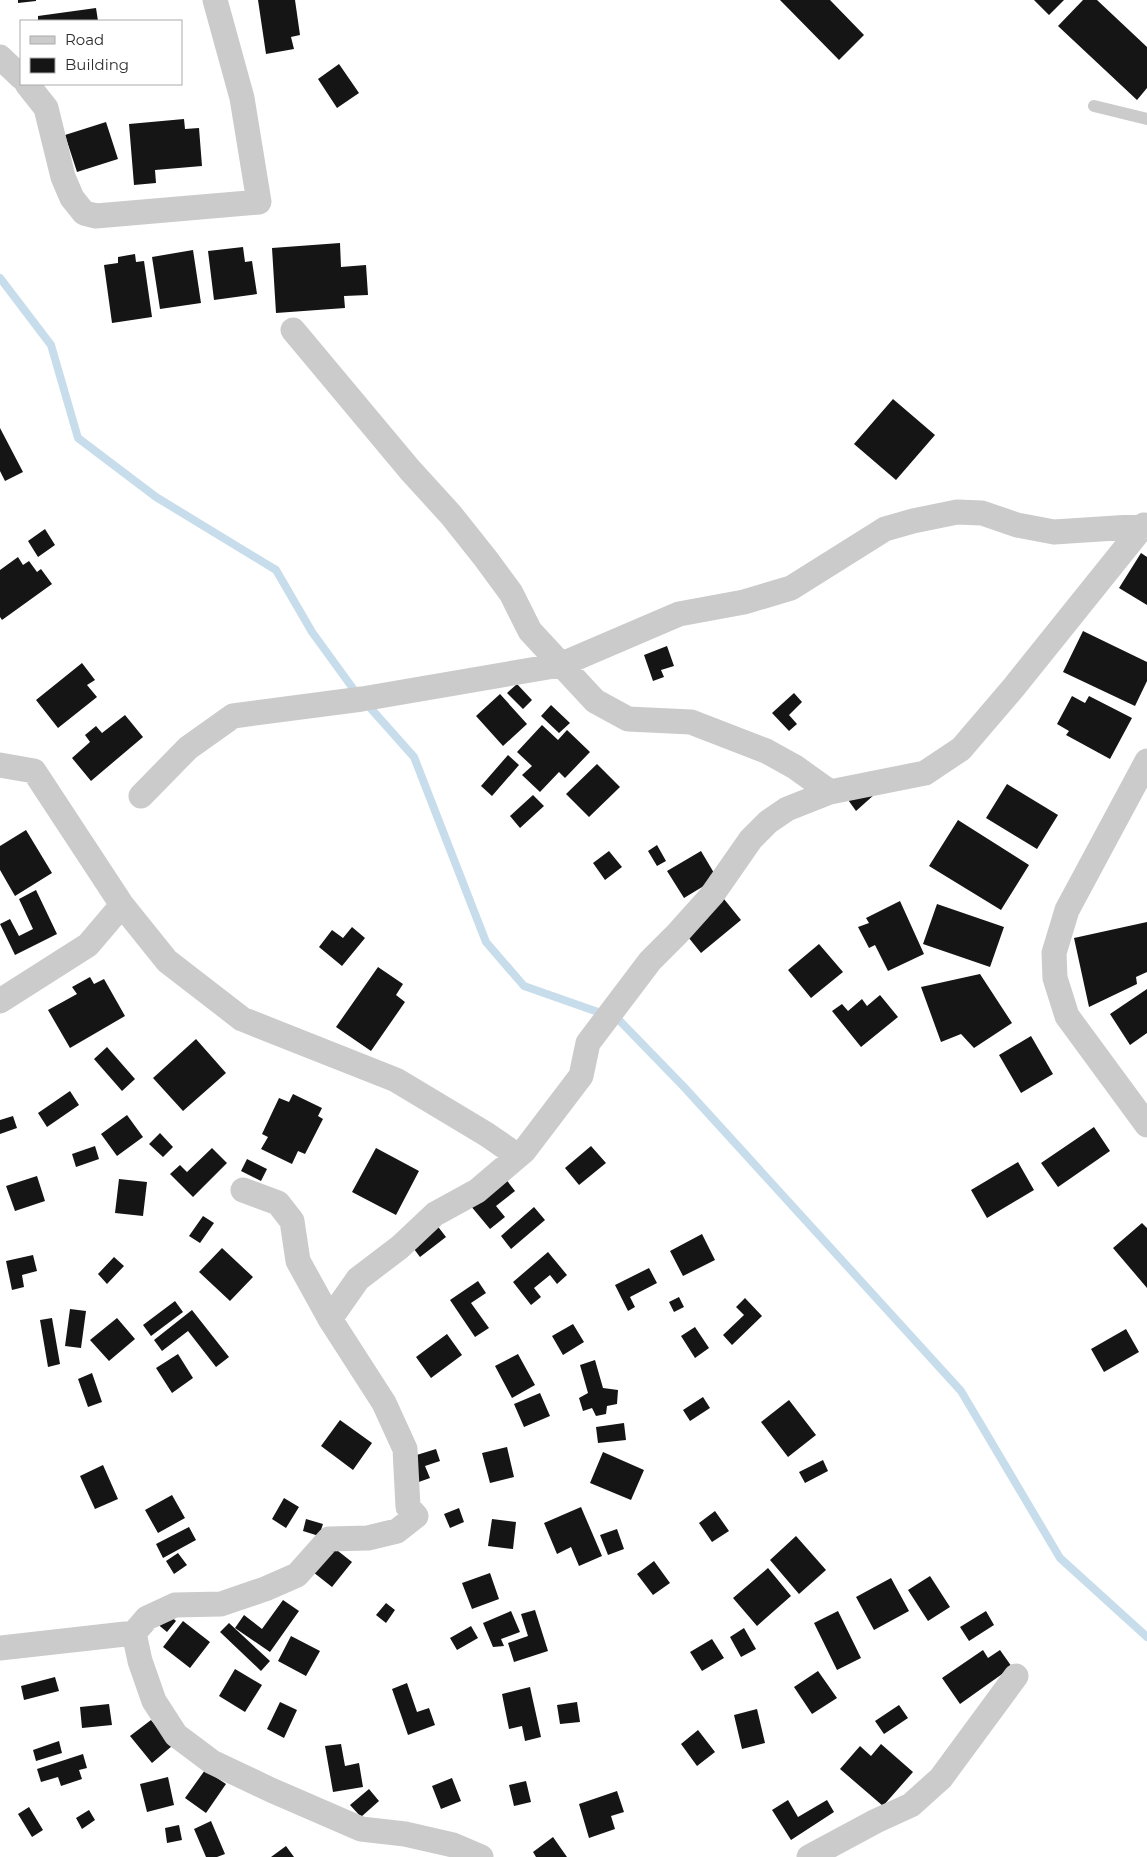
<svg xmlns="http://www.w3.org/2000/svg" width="1147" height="1857" viewBox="0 0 1147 1857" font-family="Montserrat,sans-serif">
  <rect width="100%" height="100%" fill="#fff"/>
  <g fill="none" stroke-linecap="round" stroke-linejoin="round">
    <!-- stream -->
    <path stroke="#c7ddeb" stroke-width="8" d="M0 278 51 345 78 438 156 497 276 570 312 632 357 694
      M365 702 414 757 486 942 524 986 618 1019 684 1087 961 1391 1060 1558 1147 1637"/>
  </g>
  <!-- building -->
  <path fill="#151515" d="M18 0H36V1L18 3Z
    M258 0H295L300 35 291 37 294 49 266 54Z
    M780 0H830L864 35 839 60Z
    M1034 0H1064L1049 15Z
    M1083 0H1097L1147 47V88L1137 100 1058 26Z
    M96 8 98 21H38V16Z
    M339 64 359 93 337 108 318 79Z
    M184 119 185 129 199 128 202 166 155 170 156 183 134 185 129 124Z
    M106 122 118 159 77 172 65 135Z
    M340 243 341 267 366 265 368 295 344 296 345 308 276 313 272 248Z
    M243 247 245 262 252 261 257 294 214 300 208 251Z
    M193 250 201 303 160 309 152 257Z
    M135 254 136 262 144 261 152 317 112 323 104 265 118 263V257Z
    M893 399 935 435 896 480 854 444Z
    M0 428 23 472 5 481 0 471Z
    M45 529 55 545 38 557 28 541Z
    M1141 553 1147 557V605L1119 588Z
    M18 557 23 565 29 561 37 572 41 569 52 584 2 620 0 617V570Z
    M1083 631 1147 662V681L1135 706 1063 672Z
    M667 646 674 666 661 670 664 677 653 681 644 655Z
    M82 663 95 680 87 685 97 697 58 728 36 700Z
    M517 684 532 700 523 709 507 693Z
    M794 693 802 702 789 715 797 724 789 731 772 713Z
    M500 694 527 724 503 746 476 716Z
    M1072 696 1085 703 1089 696 1132 718 1110 759 1066 735 1069 731 1057 724Z
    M551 705 570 723 559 733 541 716Z
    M125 715 143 737 91 781 72 758 90 742 85 735 96 726 102 733Z
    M542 725 558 740 567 730 590 752 565 778 559 772 540 792 522 775 532 766 517 752Z
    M508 755 519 765 492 796 481 786Z
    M597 764 620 787 589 817 566 794Z
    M1007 784 1058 815 1037 849 986 818Z
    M875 794 856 811 846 797Z
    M533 795 544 806 520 828 510 816Z
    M958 820 1029 865 1001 910 929 866Z
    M26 830 52 873 15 896 0 870V846Z
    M657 845 666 861 657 866 648 851Z
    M609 851 622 867 605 880 593 863Z
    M701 851 717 878 684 898 667 871Z
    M36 890 57 934 15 955 0 924 10 919 19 936 33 929 19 899Z
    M724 899 741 920 701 953 684 932Z
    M900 901 924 954 888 971 875 945 869 948 858 927 869 923 866 918Z
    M937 904 1004 927 990 967 923 944Z
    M1147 922V972L1136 977 1137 984 1089 1007 1074 938Z
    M352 927 365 938 342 966 319 947 332 930 343 938Z
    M819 944 843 972 811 998 788 970Z
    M378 967 403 984 396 995 405 1002 371 1051 336 1027Z
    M980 974 1012 1023 974 1048 961 1034 941 1042 921 987Z
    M90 977 94 984 104 979 125 1016 70 1048 48 1010 77 994 72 987Z
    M1147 989V1033L1130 1045 1110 1014Z
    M880 995 898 1017 861 1047 832 1011 842 1004 848 1011 862 999 867 1006Z
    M1031 1036 1053 1074 1021 1093 999 1055Z
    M196 1039 226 1073 183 1111 153 1078Z
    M107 1047 135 1079 122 1091 94 1059Z
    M70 1091 79 1105 47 1127 38 1113Z
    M293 1094 322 1108 318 1116 323 1119 305 1154 298 1151 292 1164 261 1149 268 1137 262 1134 279 1098 289 1102Z
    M127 1115 143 1137 117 1156 101 1134Z
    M13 1116 17 1128 0 1134V1120Z
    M1094 1127 1110 1151 1058 1187 1041 1163Z
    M160 1133 173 1147 163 1157 149 1144Z
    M95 1146 99 1159 76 1167 72 1154Z
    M591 1146 606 1163 579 1185 565 1168Z
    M212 1148 227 1163 193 1197 170 1174 180 1165 187 1172Z
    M376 1148 419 1171 396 1215 352 1192Z
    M247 1159 267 1169 261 1181 241 1171Z
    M1018 1162 1034 1190 987 1218 971 1190Z
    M37 1176 45 1201 15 1211 6 1186Z
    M505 1178 515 1191 496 1206 505 1217 490 1229 470 1205Z
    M119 1179 147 1182 143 1216 115 1213Z
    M534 1207 545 1220 511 1249 501 1236Z
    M203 1216 214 1223 200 1243 189 1236Z
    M1142 1223 1147 1228V1288L1113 1248Z
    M436 1224 446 1237 420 1257 411 1245Z
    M702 1234 715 1260 683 1276 670 1251Z
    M222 1248 253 1277 230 1301 199 1272Z
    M548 1252 567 1275 557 1284 550 1275 534 1288 541 1297 531 1305 513 1282Z
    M33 1255 37 1271 22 1275 24 1287 12 1290 6 1261Z
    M114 1257 124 1266 107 1284 98 1274Z
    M649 1268 657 1283 630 1297 635 1307 628 1311 615 1285Z
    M478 1281 486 1293 471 1303 489 1328 475 1337 450 1300Z
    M679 1297 684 1307 674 1312 669 1302Z
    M745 1298 762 1316 732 1345 723 1335 744 1315 736 1307Z
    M175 1301 183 1312 151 1336 143 1325Z
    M70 1309 86 1311 81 1348 65 1346Z
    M192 1310 229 1357 216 1367 188 1331 162 1351 154 1340Z
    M52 1318 60 1364 48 1367 40 1320Z
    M117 1318 135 1339 109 1361 90 1340Z
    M573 1324 584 1342 563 1355 552 1336Z
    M695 1327 709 1348 695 1358 681 1336Z
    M1126 1329 1139 1352 1104 1372 1091 1349Z
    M447 1334 462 1355 431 1378 416 1357Z
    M178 1354 193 1378 172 1393 156 1368Z
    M518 1354 535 1385 512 1398 495 1366Z
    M595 1360 603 1388 618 1390 617 1404 607 1406 606 1414 596 1416 592 1408 583 1411 579 1398 588 1393 580 1365Z
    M92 1373 102 1402 88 1407 78 1379Z
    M540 1393 550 1416 524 1427 514 1404Z
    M703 1397 710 1408 690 1421 683 1410Z
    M789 1400 816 1435 788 1457 761 1422Z
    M340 1420 372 1443 353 1470 321 1446Z
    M624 1423 626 1440 598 1443 596 1427Z
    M507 1447 514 1477 490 1483 482 1453Z
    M436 1449 440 1461 425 1466 430 1478 416 1483 407 1458Z
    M603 1452 644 1470 631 1500 590 1483Z
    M823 1460 828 1471 805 1483 799 1472Z
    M103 1465 118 1499 95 1509 80 1476Z
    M172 1495 185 1518 158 1533 145 1510Z
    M284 1498 299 1507 286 1528 272 1519Z
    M581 1507 602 1556 579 1566 571 1547 557 1554 544 1523Z
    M459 1508 464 1522 450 1528 444 1514Z
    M715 1511 729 1531 712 1542 699 1523Z
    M306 1519 323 1524 319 1536 303 1531Z
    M492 1519 516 1522 513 1549 488 1546Z
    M189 1527 196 1540 163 1558 156 1544Z
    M617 1529 624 1549 608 1555 600 1535Z
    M796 1536 826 1570 799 1594 770 1560Z
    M333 1547 352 1562 332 1587 313 1572Z
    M178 1553 187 1565 174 1574 166 1561Z
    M654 1561 670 1583 653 1595 637 1574Z
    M768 1568 791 1596 757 1626 733 1598Z
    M490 1573 499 1599 472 1609 462 1583Z
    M930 1576 950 1607 928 1621 908 1590Z
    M891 1578 909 1611 874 1630 856 1597Z
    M283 1600 299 1611 270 1652 235 1628 244 1615 262 1629Z
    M386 1603 395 1610 386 1623 376 1615Z
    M535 1610 548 1651 514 1662 508 1643 528 1636 521 1614Z
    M165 1611 176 1621 167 1632 155 1622Z
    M511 1611 520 1632 501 1639 504 1646 493 1647 483 1623Z
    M838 1611 861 1658 837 1670 814 1623Z
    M986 1611 994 1625 969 1641 960 1627Z
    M183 1621 210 1642 190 1668 163 1647Z
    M229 1623 270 1661 261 1671 220 1632Z
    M471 1626 478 1638 457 1650 450 1638Z
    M744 1628 756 1649 741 1657 730 1637Z
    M291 1636 320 1651 306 1676 278 1661Z
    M712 1639 724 1658 702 1671 690 1652Z
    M983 1650 988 1658 1000 1650 1012 1667 960 1704 942 1678Z
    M235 1669 262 1685 245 1712 219 1696Z
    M818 1671 837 1698 812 1714 794 1687Z
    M55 1677 59 1691 24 1700 21 1686Z
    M407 1683 417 1712 429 1708 435 1725 408 1735 392 1689Z
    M530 1687 541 1737 525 1741 522 1726 509 1729 502 1694Z
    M280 1702 297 1710 284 1738 267 1729Z
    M577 1702 580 1722 560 1724 557 1705Z
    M109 1704 112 1725 82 1728 80 1707Z
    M899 1705 908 1718 884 1734 875 1721Z
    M757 1709 765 1743 742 1749 734 1715Z
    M151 1720 172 1746 152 1763 130 1736Z
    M698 1730 715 1752 697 1766 681 1744Z
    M59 1741 62 1753 36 1761 33 1750Z
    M341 1744 345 1766 359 1763 363 1787 333 1792 325 1746Z
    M881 1744 913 1772 883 1806 840 1769 860 1746 871 1756Z
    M83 1754 87 1768 79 1770 82 1779 61 1786 58 1777 41 1782 37 1769Z
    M205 1770 226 1784 206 1813 185 1798Z
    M168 1777 174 1805 147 1812 140 1784Z
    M452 1778 461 1801 441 1809 432 1786Z
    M526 1781 531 1802 514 1806 509 1785Z
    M369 1789 379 1801 361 1817 350 1805Z
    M617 1791 624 1812 611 1816 615 1829 589 1838 579 1804Z
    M788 1800 798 1817 827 1800 834 1812 791 1840 772 1810Z
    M29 1807 43 1830 32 1837 18 1814Z
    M89 1810 95 1820 82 1829 76 1818Z
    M211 1821 225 1854 217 1857H206L194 1829Z
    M179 1825 182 1840 167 1843 165 1828Z
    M553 1837 567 1857H536L533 1852Z
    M286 1846 294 1857H271Z"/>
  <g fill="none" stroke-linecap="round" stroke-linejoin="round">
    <!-- lane -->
    <path stroke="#cbcbcb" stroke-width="12" d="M1094 106 1147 119"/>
    <!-- street -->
    <path stroke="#cbcbcb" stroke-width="25" d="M0 57 21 77
      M27 84 46 108 63 177 72 198 84 213 96 216 259 202 242 98 215 0
      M293 330 410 470 451 515 486 559 511 593 530 631 595 701 628 719 691 722 766 751 795 767 830 792
      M1147 761 1067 910 1054 953 1055 978 1067 1016 1147 1125
      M0 765 34 771 122 905 88 945 0 1001
      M141 796 188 748 233 716 362 699 560 665 679 614 744 602 791 588 885 529 913 521 957 512 982 513 1017 525 1054 532 1147 526
      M122 905 167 961 242 1019 396 1080 486 1134 518 1156
      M330 1319 358 1279 400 1247 435 1214 477 1191 524 1151 581 1076 588 1043 650 961 677 934 712 895 751 839 768 822 787 809 830 792 925 773 961 749 1014 687 1144 525
      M134 1633 140 1661 154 1701 176 1735 212 1762 271 1790 361 1829 405 1834 453 1845 481 1857
      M0 1648 134 1633 147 1618 175 1605 221 1604 265 1589 297 1575 329 1539 368 1538 397 1531 416 1516 408 1507 405 1449 384 1403 330 1319 298 1261 292 1221 278 1203 243 1190
      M809 1857 876 1821 911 1805 941 1778 1016 1676"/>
  </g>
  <!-- legend -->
  <rect x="20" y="20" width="162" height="65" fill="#ffffff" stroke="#ababab"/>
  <rect x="30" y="36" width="25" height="8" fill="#cbcbcb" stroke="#ababab"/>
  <text x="65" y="45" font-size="15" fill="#2e2e2e">Road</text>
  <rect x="30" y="58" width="25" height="15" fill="#151515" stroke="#ababab"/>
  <text x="65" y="70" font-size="15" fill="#2e2e2e">Building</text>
</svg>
